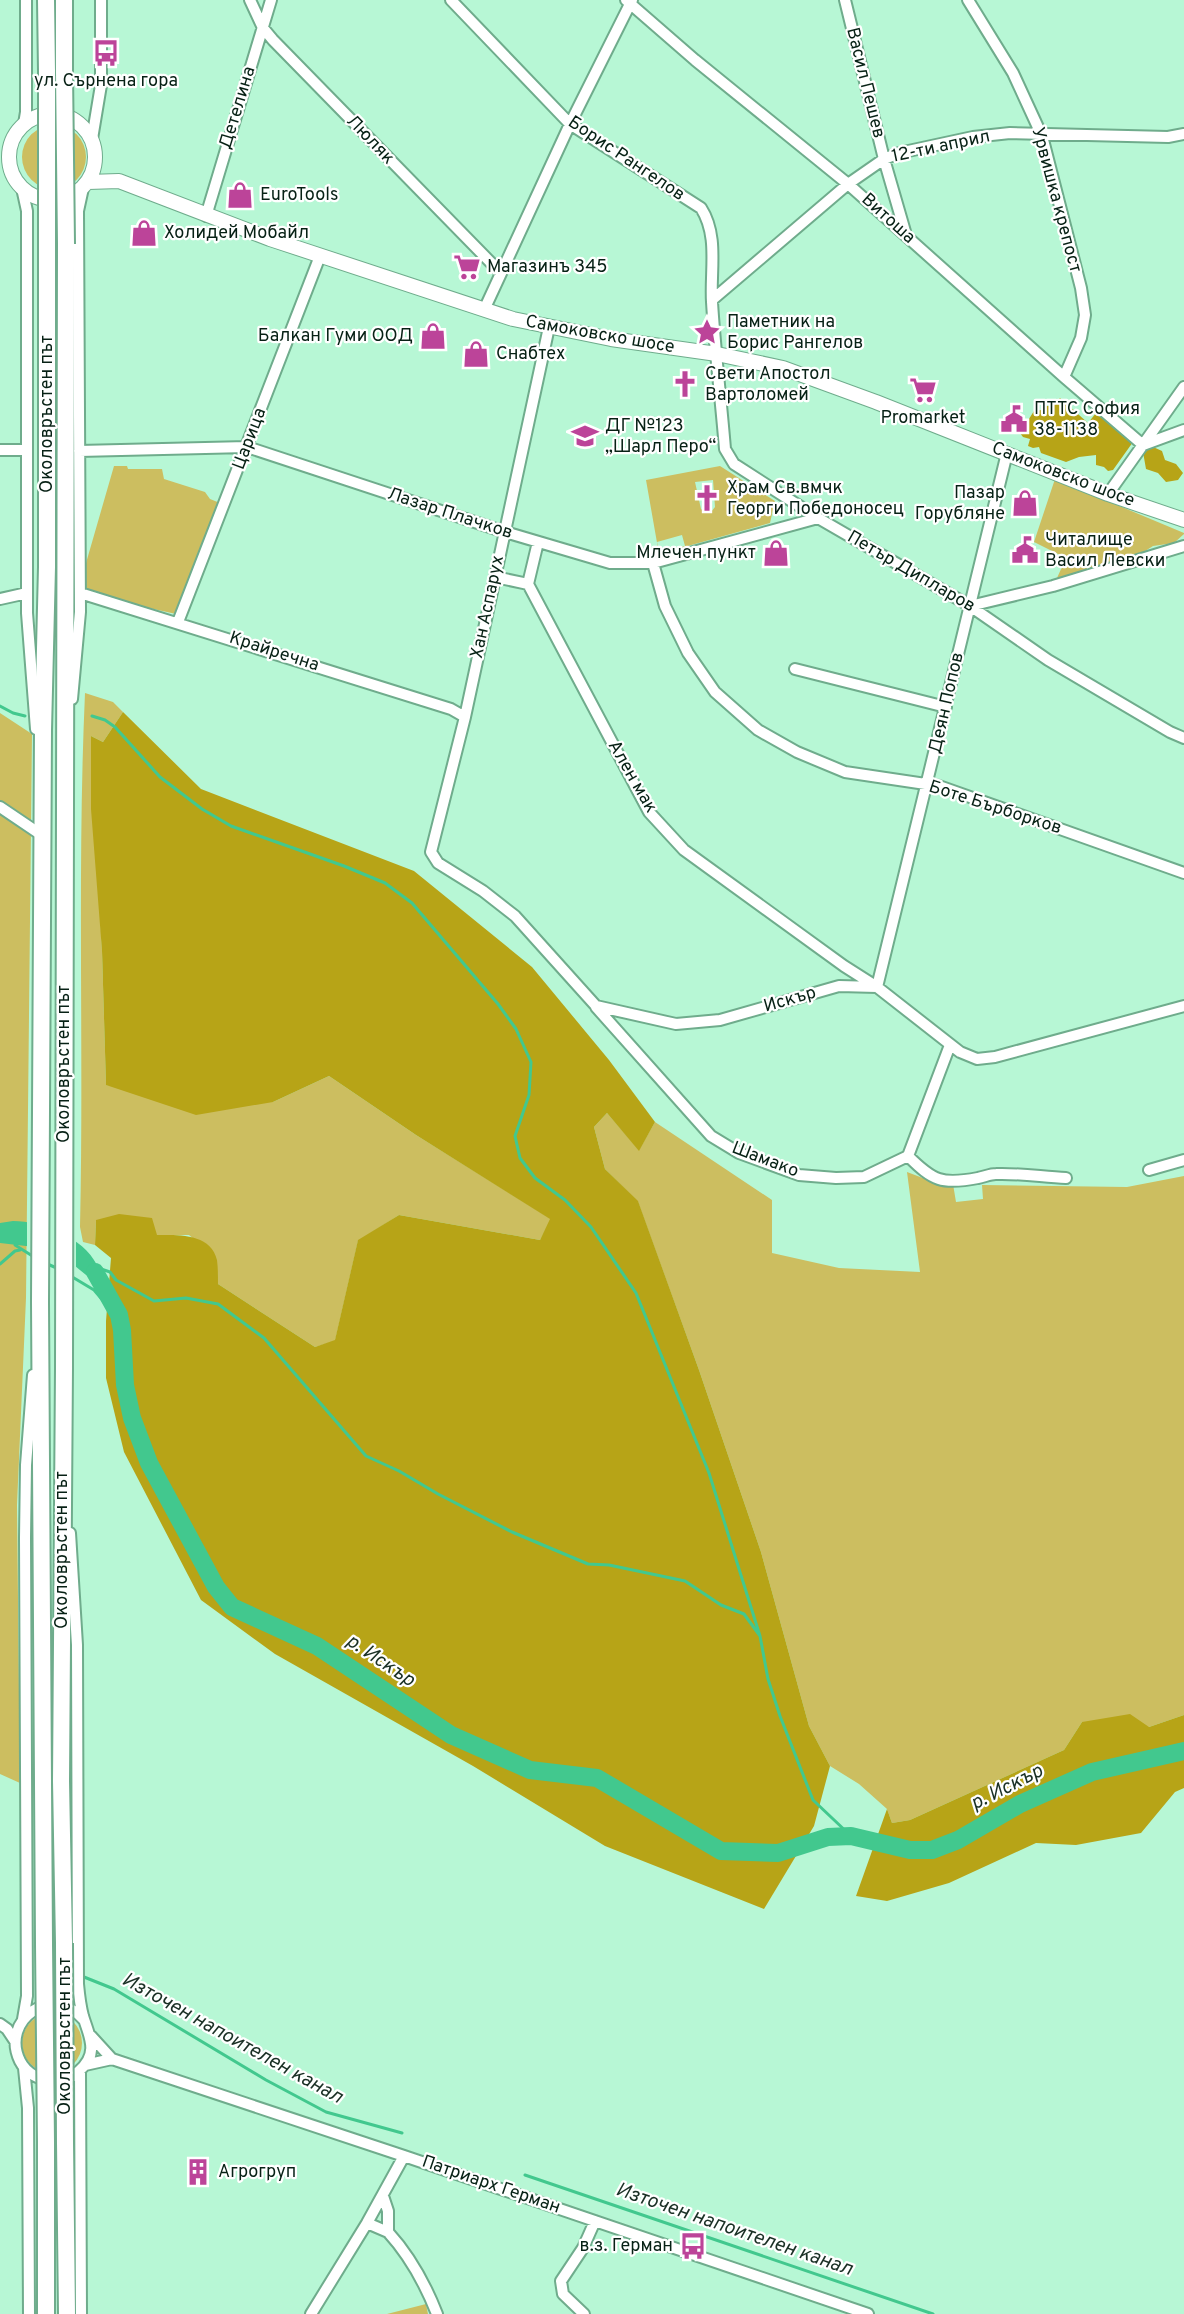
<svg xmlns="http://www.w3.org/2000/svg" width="1184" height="2314" viewBox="0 0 1184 2314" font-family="Overpass,sans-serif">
  <rect width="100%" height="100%" fill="#b7f7d5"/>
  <!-- green -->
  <path fill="#ccbe60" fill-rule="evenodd" d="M22 157a32 32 0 1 1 64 0a32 32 0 1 1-64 0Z
    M114 466H127L128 469H162L164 479 205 492 210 499 220 503 176 614 86 594 84 570Z
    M720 466 775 501 770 523 659 554 646 480ZM713 480 715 507 711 512 706 513 701 509 695 482ZM682 535 685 546 660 553 657 542Z
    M1055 479 1184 533V534L1174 543 1153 546 1139 555 1057 578 1066 558 1034 542Z
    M85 693 113 702 123 712 103 742 91 736 102 951 106 1085 273 1102 329 1076 416 1135 551 1219 540 1240 399 1215 358 1241 335 1341 315 1347 218 1284 216 1258 189 1235H156L96 1220 95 1245 83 1242 80 1227C84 1049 77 871 85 693Z
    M0 713 32 734 26 1298 17 1505 20 1783 0 1774Z
    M607 1113 639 1150 655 1122 772 1200V1253L839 1268 920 1272 907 1172 928 1180 953 1184 956 1202 983 1199 982 1185 1127 1187 1184 1176V1715L1149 1727 1082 1722 1064 1750 910 1820 892 1823 887 1809 859 1784 830 1766 809 1726 761 1552 699 1370 638 1202 605 1169 594 1127Z
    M22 2043a30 30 0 1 1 60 0a30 30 0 1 1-60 0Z
    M426 2304 428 2314H387Z"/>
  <!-- forest -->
  <path fill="#b7a417" d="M1060 398 1088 423 1096 413 1133 442 1113 470 1108 471 1104 467 1096 465V455L1079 457 1066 462 1041 453 1039 447 1033 448 1028 446 1030 439 1023 437 1020 433 1034 411 1041 410 1044 406H1053Z
    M1151 446 1162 451 1165 460 1176 464 1183 473 1178 480 1166 482 1158 473 1146 469 1143 452Z
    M123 712 201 789 414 871 532 967 609 1060 655 1122 639 1151 607 1113 594 1127 605 1169 638 1201 699 1370 761 1552 809 1726 830 1766 814 1826 764 1909 605 1846 473 1766 275 1654 201 1600 124 1452 106 1378V1321L111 1258 95 1245 96 1220 119 1214 152 1218 157 1235C177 1235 211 1233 217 1260 218 1268 218 1276 218 1284L315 1347 335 1340 358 1240 399 1215 540 1240 550 1219 416 1135 329 1076 273 1102 196 1115 106 1085 102 951 91 809V736L103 742Z
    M1130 1714 1149 1727 1184 1715V1788L1175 1792 1141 1833 1076 1845 1036 1843 949 1883 887 1901 856 1896 887 1809 892 1823 910 1820 1064 1750 1082 1722Z"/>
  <!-- water -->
  <path fill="#42c88e" d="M13 1221C42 1221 83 1237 97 1265 101 1273 104 1283 107 1292L59 1253 43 1248 0 1243V1223Z"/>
  <!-- pier -->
  <path fill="#b7f7d5" d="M27 1218 51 1222 76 1238V1270L57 1256 43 1251 27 1250Z"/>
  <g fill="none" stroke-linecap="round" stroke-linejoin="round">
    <!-- stream -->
    <path stroke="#42c88e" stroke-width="3" d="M0 706 13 713 25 716
      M92 716 105 720 115 727 160 777 202 809 231 826 344 866 385 883 412 903 498 1004 516 1029 531 1062 529 1095 515 1136 520 1158 535 1178 565 1200 591 1227 636 1293 709 1473 760 1636
      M15 1245 34 1257
      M45 1263 59 1269
      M0 1264 15 1251 20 1250
      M95 1267 110 1272 116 1280 154 1301 186 1298 218 1304 264 1338 366 1456 399 1471 438 1494 512 1532 588 1564 609 1565 685 1581 721 1605 744 1614 760 1636 768 1679 780 1716 813 1800 851 1836
      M69 1275 94 1290 111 1310 119 1315
      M84 1977 114 1989 266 2080 326 2112 402 2133
      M525 2175 933 2314"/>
    <!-- river -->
    <path stroke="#42c88e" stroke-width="18" d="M95 1272 119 1315 122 1330 125 1385 132 1418 149 1463 216 1587 232 1607 317 1646 451 1735 530 1770 597 1778 721 1851 778 1853 828 1837 851 1836 910 1850H932L958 1840 1020 1804 1092 1772 1184 1751"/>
    <defs>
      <path id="minor" d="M250 0 263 28 273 40 500 272
        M451 0 570 124 701 208C719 236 710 271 712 302 715 351 721 400 725 449L734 464 818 518 970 606 1048 660 1170 732 1184 738
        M626 0 695 60 848 184 1064 377 1143 445 1184 430
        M845 0 884 159 906 235
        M968 0 1013 73 1042 136 1081 288 1085 315 1081 338 1064 377
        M24 124 26 112V0
        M92 139 101 85V0
        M22 188 27 211V613L36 729
        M206 216 271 0
        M712 300 848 184 884 159 899 153 973 137 1010 133 1168 137 1184 134
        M484 310 570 124 632 0
        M549 327 465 717 431 852 438 863 483 891 515 916 596 1006 676 1024 720 1020 839 986 877 987 960 1052 977 1059 995 1057 1184 1006
        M0 450H27
        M79 451 247 447 505 532 610 563H653L818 518
        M1108 494 1184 387
        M653 563 665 606 688 653 715 692 758 730 797 752 845 772 939 786 1184 873
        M495 577 528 584
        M528 584 649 812 684 850 844 966 877 987 1007 453
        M528 584 538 542
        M80 593 451 709 465 717
        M0 599 27 593
        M970 606 1053 586 1184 546
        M178 622 320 256
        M795 669 946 707
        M72 699 80 612 78 211 83 188
        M0 807 43 836
        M596 1007 711 1136 739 1153 799 1175 836 1178 864 1177 908 1156 950 1045
        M908 1156C933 1181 942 1185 978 1178 984 1177 990 1174 996 1174 1019 1173 1043 1177 1066 1178
        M1149 1170 1184 1160
        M70 1533 77 1645 78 1984C79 1995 80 2005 83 2016 89 2036 100 2053 79 2071 72 2077 63 2081 54 2081 40 2081 26 2073 20 2061 0 2020 52 1983 84 2020
        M23 2019 27 1996 25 1538 26 1465 33 1375
        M0 2024 7 2029 15 2041
        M91 2036 112 2059 404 2156 868 2314
        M85 2065 112 2059
        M24 2068 28 2108 29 2314
        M80 2070 81 2314
        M383 2196 388 2211V2232C409 2255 426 2286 437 2314
        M367 2223 388 2232
        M311 2314 367 2223 404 2156
        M584 2314 563 2294 561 2281 583 2248 595 2221"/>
      <path id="major" d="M9 157a43 43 0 1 1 86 0a43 43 0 1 1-86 0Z
        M88 182 119 181 270 239 513 319 611 339 717 354 783 368 876 402 1108 494 1184 520"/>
      <path id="highway" d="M46 0 47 72
        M64 0V72
        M64 1943 61 1781 64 1368 66 244
        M44 1944 40 1302 43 730 47 567V245
        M46 2142V2314
        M65 2142 67 2314"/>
    </defs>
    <!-- minor casing -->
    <use href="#minor" stroke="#6fac8c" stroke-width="14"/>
    <!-- major casing -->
    <use href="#major" stroke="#6fac8c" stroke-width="16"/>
    <!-- highway casing -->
    <use href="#highway" stroke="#6fac8c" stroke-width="20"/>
    <!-- minor -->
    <use href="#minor" stroke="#fff" stroke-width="10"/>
    <!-- major -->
    <use href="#major" stroke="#fff" stroke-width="14"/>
    <!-- highway -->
    <use href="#highway" stroke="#fff" stroke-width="16"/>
    <defs>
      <path id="highway-bridge" d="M47 72V245
        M64 72 66 244
        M64 1943 65 2142
        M44 1944 46 2142"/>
    </defs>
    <!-- highway-bridge casing -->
    <use href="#highway-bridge" stroke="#6fac8c" stroke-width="20" stroke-linecap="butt"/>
    <!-- highway-bridge -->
    <use href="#highway-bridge" stroke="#fff" stroke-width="16"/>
  </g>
  <!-- icons -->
  <defs>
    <symbol id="bus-bare" viewBox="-9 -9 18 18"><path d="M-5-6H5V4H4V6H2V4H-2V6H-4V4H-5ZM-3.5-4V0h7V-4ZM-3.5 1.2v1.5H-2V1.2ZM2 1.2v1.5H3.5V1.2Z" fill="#bc4499" stroke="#fff" stroke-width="2.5" paint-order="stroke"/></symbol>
    <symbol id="shop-bare" viewBox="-9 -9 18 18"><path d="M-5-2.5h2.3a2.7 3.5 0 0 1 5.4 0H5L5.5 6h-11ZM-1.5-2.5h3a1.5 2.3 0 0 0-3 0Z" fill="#bc4499" stroke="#fff" stroke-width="2.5" paint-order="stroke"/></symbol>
    <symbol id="supermarket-bare" viewBox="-9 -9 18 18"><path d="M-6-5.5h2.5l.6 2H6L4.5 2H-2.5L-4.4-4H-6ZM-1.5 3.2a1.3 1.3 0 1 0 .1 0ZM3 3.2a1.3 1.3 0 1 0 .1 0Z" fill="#bc4499" stroke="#fff" stroke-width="2.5" paint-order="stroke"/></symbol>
    <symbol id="sight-bare" viewBox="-9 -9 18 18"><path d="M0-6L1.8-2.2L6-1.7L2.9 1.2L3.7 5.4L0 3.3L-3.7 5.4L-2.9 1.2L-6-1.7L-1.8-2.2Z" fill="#bc4499" stroke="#fff" stroke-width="2.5" paint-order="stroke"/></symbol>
    <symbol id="church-bare" viewBox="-9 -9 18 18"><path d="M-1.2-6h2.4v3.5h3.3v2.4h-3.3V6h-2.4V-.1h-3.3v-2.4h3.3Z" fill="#bc4499" stroke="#fff" stroke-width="2.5" paint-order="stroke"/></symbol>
    <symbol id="civic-bare" viewBox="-9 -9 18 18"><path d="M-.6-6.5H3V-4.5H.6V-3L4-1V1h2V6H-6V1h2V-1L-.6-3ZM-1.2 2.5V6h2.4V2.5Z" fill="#bc4499" stroke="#fff" stroke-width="2.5" paint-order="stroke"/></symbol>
    <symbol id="school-bare" viewBox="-9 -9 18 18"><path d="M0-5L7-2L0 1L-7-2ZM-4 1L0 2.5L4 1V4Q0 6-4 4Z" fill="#bc4499" stroke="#fff" stroke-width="2.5" paint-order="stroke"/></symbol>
    <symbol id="building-bare" viewBox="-9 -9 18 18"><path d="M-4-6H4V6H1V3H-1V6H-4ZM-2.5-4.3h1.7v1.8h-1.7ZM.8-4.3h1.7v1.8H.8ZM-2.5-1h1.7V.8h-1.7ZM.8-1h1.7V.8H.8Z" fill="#bc4499" stroke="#fff" stroke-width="2.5" paint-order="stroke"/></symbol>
  </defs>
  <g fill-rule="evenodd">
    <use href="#bus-bare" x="87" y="34" width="38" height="38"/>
    <use href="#shop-bare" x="221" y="176" width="38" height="38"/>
    <use href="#shop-bare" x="125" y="214" width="38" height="38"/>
    <use href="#supermarket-bare" x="448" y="248" width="38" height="38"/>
    <use href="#sight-bare" x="688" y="313" width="38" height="38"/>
    <use href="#shop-bare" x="414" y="317" width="38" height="38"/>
    <use href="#shop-bare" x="457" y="335" width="38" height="38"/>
    <use href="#church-bare" x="666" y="365" width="38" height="38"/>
    <use href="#supermarket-bare" x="904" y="371" width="38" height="38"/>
    <use href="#civic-bare" x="995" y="400" width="38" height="38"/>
    <use href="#school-bare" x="566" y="417" width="38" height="38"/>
    <use href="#church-bare" x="688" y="479" width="38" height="38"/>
    <use href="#shop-bare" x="1006" y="484" width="38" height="38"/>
    <use href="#civic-bare" x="1006" y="531" width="38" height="38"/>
    <use href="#shop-bare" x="757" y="534" width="38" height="38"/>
    <use href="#building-bare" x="179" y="2153" width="38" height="38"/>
    <use href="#bus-bare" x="674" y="2227" width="38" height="38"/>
  </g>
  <g text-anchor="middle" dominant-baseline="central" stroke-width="4.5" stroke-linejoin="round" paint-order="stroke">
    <!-- poi labels -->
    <g font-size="18" fill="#072115" stroke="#fff" text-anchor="start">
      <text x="106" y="81" text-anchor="middle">ул. Сърнена гора</text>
      <text x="260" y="195">EuroTools</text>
      <text x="164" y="233">Холидей Мобайл</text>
      <text x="487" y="267">Магазинъ 345</text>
      <text x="727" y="322">Паметник на<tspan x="727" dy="21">Борис Рангелов</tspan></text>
      <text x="413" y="336" text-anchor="end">Балкан Гуми ООД</text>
      <text x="496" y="354">Снабтех</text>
      <text x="705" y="374">Свети Апостол<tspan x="705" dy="21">Вартоломей</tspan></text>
      <text x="1034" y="409">ПТТС София<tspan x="1034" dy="21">38-1138</tspan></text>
      <text x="923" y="418" text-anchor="middle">Promarket</text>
      <text x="605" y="426">ДГ №123<tspan x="605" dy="21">„Шарл Перо“</tspan></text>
      <text x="727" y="488">Храм Св.вмчк<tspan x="727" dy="21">Георги Победоносец</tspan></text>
      <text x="1005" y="493" text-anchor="end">Пазар<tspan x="1005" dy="21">Горубляне</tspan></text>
      <text x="1045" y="540">Читалище<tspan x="1045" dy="21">Васил Левски</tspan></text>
      <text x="756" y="553" text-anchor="end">Млечен пункт</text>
      <text x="218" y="2172">Агрогруп</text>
      <text x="673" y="2246" text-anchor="end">в.з. Герман</text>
    </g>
    <!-- street labels -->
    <g font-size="18" fill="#072115" stroke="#fff">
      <text transform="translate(865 83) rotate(76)">Васил Пешев</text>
      <text transform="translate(238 108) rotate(-73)">Детелина</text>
      <text transform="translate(370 140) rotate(46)">Люляк</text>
      <text transform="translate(941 147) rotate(-12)">12-ти април</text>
      <text transform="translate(626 159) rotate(34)">Борис Рангелов</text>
      <text transform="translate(1056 200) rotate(75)">Урвишка крепост</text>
      <text transform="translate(888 219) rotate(42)">Витоша</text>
      <text transform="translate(600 335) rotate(10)">Самоковско шосе</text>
      <text transform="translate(47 414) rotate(-90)">Околовръстен път</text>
      <text transform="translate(250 439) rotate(-69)">Царица</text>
      <text transform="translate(1063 475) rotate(21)">Самоковско шосе</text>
      <text transform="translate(450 514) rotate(18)">Лазар Плачков</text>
      <text transform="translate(911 572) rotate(30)">Петър Дипларов</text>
      <text transform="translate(488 607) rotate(-78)">Хан Аспарух</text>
      <text transform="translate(274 652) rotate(18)">Крайречна</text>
      <text transform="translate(947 703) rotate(-77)">Деян Попов</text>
      <text transform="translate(632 777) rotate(60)">Ален мак</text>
      <text transform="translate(995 808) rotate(18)">Боте Бърборков</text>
      <text transform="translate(790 1000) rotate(-16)">Искър</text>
      <text transform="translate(64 1064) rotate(-90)">Околовръстен път</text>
      <text transform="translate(765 1160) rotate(21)">Шамако</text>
      <text transform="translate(62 1550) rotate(-90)">Околовръстен път</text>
      <text transform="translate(65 2036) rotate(-90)">Околовръстен път</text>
      <text transform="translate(491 2185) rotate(19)">Патриарх Герман</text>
    </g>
    <!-- water labels -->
    <g font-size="20" font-style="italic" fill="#1a3025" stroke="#fff">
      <text transform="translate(380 1661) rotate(34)">р. Искър</text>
      <text transform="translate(1007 1788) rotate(-27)">р. Искър</text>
      <text transform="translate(232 2039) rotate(29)">Източен напоителен канал</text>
      <text transform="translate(734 2230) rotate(19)">Източен напоителен канал</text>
    </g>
  </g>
</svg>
